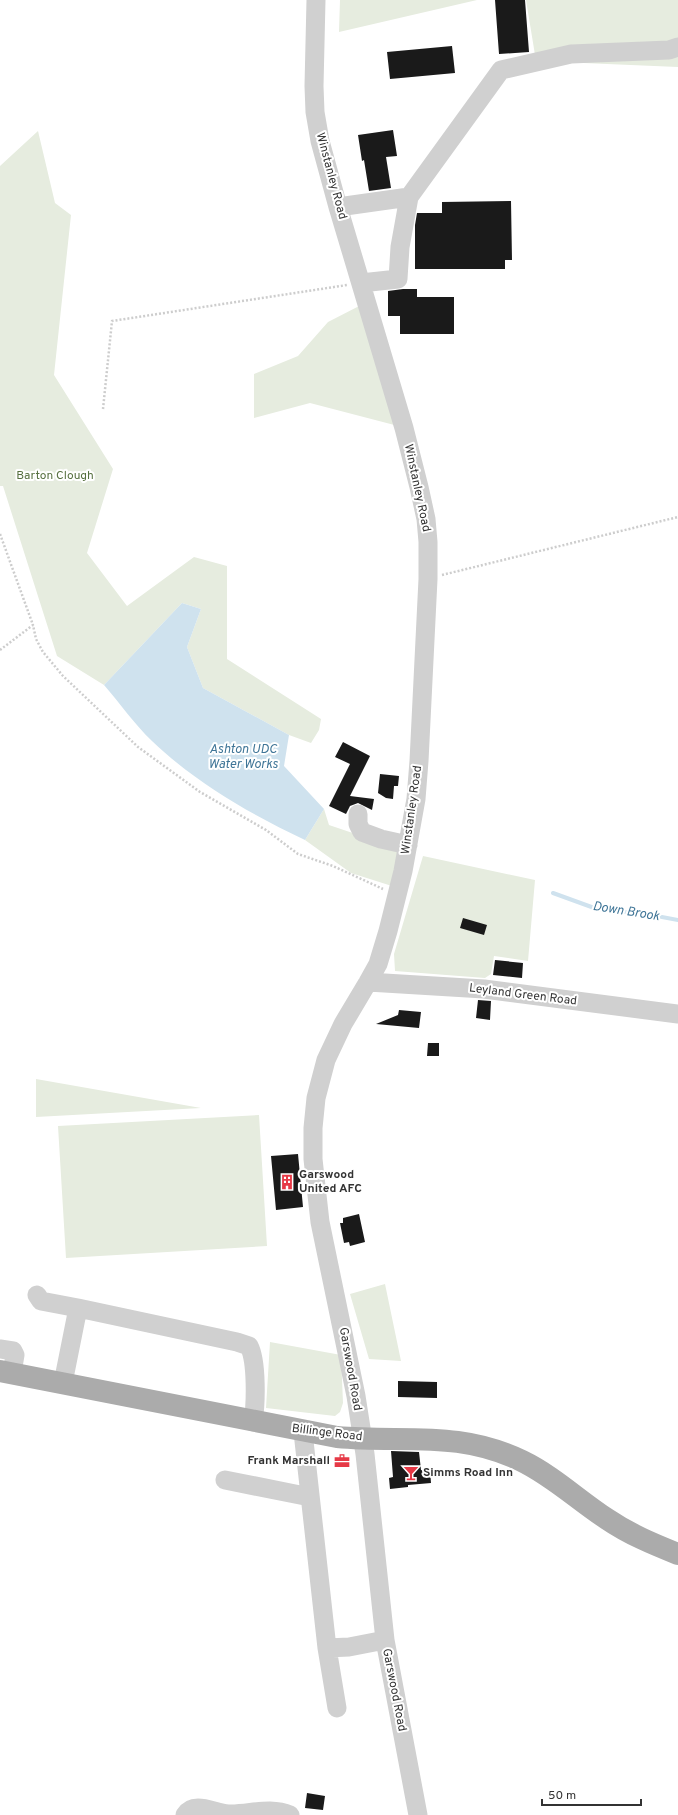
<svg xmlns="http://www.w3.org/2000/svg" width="678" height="1815" viewBox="0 0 678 1815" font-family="Overpass,sans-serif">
  <rect width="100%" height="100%" fill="#fff"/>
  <!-- green -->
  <path fill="#e6ecdf" d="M340 0H477L339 32Z
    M526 0H678V67L536 61Z
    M38 131 55 203 71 215 54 375 113 469 87 553 127 606 194 557 227 566V659L321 719 319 730 311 743 289 735 203 688 187 647 201 609 182 603 104 685 57 656 3 486H0V166Z
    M365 303 402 427 310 403 254 418V374L298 356 328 322Z
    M324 809 329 825 403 850 395 887 351 873 305 840Z
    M423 856 535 880 528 961 494 956 491 974 485 978 395 971 394 954Z
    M36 1079 201 1108 36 1117Z
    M259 1115 267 1246 66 1258 58 1126Z
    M385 1284 401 1361 369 1359 350 1294Z
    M270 1342 341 1355 343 1403 340 1412 335 1416 266 1408Z"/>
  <!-- water -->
  <path fill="#cfe2ee" d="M182 603 201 609 187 647 203 688 289 735 284 766 324 809 305 840C250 814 196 783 152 741 134 724 120 703 104 685Z"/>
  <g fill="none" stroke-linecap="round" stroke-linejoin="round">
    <!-- stream -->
    <path stroke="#cfe2ee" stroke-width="4" d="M553 893 597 909 646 914 678 920"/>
  </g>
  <!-- building -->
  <path fill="#1a1a1a" d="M495 0H525L529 52 499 54Z
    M452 46 455 73 390 79 387 52Z
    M393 130 397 156 386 157 391 188 369 191 364 160 362 161 358 135Z
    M511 201 512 260H505V269H415V225L417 213H442V202Z
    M403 289H417V297H454V334H400V316H388V291Z
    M343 742 370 756 350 796 374 799 372 810 358 803 350 806 346 814 329 806 350 764 335 757Z
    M380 774 399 776 398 786H394L393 799 386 798 378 793Z
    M463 918 487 925 484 935 460 928Z
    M495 960 523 963 522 978 493 975Z
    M478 1000 491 1001 490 1020 476 1018Z
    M399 1010 421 1012 419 1028 376 1024 398 1015Z
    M428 1043H439V1056H427Z
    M298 1154 303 1207 276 1210 271 1156Z
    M359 1214 365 1242 350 1246 349 1242 344 1243 340 1223H343V1218Z
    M398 1381 437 1382V1398L398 1397Z
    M391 1451 419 1452 421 1470H430L431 1483 408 1485V1487L390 1489 389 1478 393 1477Z
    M307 1793 325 1796 323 1810 305 1808Z"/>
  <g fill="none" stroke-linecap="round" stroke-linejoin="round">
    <!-- path -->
    <path stroke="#cdcdcd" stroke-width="2.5" stroke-dasharray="2 2" stroke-linecap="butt" d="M103 409 112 321 347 285
      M0 534 33 625
      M442 575 678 517
      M0 650 33 625 36 639 43 652 63 676 138 747 200 792 266 830 298 854 333 866 383 889"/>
    <!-- minor -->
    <path stroke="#d0d0d0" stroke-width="19" d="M316 0 314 86 315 112 320 141 338 207 404 428 419 487 426 519 428 542V579L419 761 416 799 403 871 388 931 378 964 368 982 343 1024 326 1060 316 1098 313 1128V1159L320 1222 356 1396 365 1454 385 1640 418 1815
      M409 197 501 70 571 54 669 50 678 47
      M338 207 409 197 400 247 398 279 361 283
      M358 814V824L362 832 381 839 408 845
      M368 982 484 989 678 1014
      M37 1295 41 1301 78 1308
      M0 1349 13 1351 15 1355 12 1373
      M63 1383 78 1308 237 1342 249 1346C257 1361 256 1404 253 1422
      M303 1432 327 1648 349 1647 385 1640
      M225 1480 310 1497
      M327 1648 337 1708
      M185 1815C188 1810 192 1808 198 1808 208 1808 218 1813 228 1814 249 1815 269 1806 290 1815"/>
    <!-- major -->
    <path stroke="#ababab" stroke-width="22" d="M0 1371 337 1437C404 1443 458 1430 522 1461 553 1476 578 1500 607 1519 629 1534 653 1544 678 1554"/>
  </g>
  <!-- icons -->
  <defs>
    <symbol id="building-bare" viewBox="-9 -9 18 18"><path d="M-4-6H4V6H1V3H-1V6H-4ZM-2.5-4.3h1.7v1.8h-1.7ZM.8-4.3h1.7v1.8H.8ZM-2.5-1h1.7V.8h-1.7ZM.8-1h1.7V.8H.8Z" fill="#e63946" stroke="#fff" stroke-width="2.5" paint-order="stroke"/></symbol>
    <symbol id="office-bare" viewBox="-9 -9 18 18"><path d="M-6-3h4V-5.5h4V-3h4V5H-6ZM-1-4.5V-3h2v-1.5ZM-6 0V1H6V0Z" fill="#e63946" stroke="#fff" stroke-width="2.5" paint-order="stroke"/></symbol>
    <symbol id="bar-bare" viewBox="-9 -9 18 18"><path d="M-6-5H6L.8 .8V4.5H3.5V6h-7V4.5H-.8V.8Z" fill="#e63946" stroke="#fff" stroke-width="2.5" paint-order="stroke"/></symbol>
  </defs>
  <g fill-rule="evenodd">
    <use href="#building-bare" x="276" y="1171" width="22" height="22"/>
    <use href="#office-bare" x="331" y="1450" width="22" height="22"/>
    <use href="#bar-bare" x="400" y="1462" width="22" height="22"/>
  </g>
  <g text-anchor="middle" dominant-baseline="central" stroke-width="4" stroke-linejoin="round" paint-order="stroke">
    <!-- street labels -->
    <g font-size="12" fill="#333" stroke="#fff">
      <text transform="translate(331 176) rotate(75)">Winstanley Road</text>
      <text transform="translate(417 488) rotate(78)">Winstanley Road</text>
      <text transform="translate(412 810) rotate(-82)">Winstanley Road</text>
      <text transform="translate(523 995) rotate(7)">Leyland Green Road</text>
      <text transform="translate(350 1369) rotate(80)">Garswood Road</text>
      <text transform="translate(327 1433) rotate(7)">Billinge Road</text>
      <text transform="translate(394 1690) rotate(79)">Garswood Road</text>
    </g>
    <!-- park labels -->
    <g font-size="12" fill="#56703f" stroke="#fff">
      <text x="55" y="476">Barton Clough</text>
    </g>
    <!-- poi labels -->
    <g font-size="12" font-weight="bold" fill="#333" stroke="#fff" text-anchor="start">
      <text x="299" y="1175">Garswood<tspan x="299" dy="14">United AFC</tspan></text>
      <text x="330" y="1461" text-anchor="end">Frank Marshall</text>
      <text x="423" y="1473">Simms Road Inn</text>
    </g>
    <!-- water labels -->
    <g font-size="13" font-style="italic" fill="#3f7597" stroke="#fff">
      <text x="243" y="750">Ashton UDC<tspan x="243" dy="15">Water Works</tspan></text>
      <text transform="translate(626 912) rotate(9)">Down Brook</text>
    </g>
  </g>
  <!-- scale -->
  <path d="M542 1799v6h99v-6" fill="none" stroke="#333333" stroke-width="2"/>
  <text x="548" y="1799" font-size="12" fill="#333333" stroke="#ffffff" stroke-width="3" paint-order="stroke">50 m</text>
</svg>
